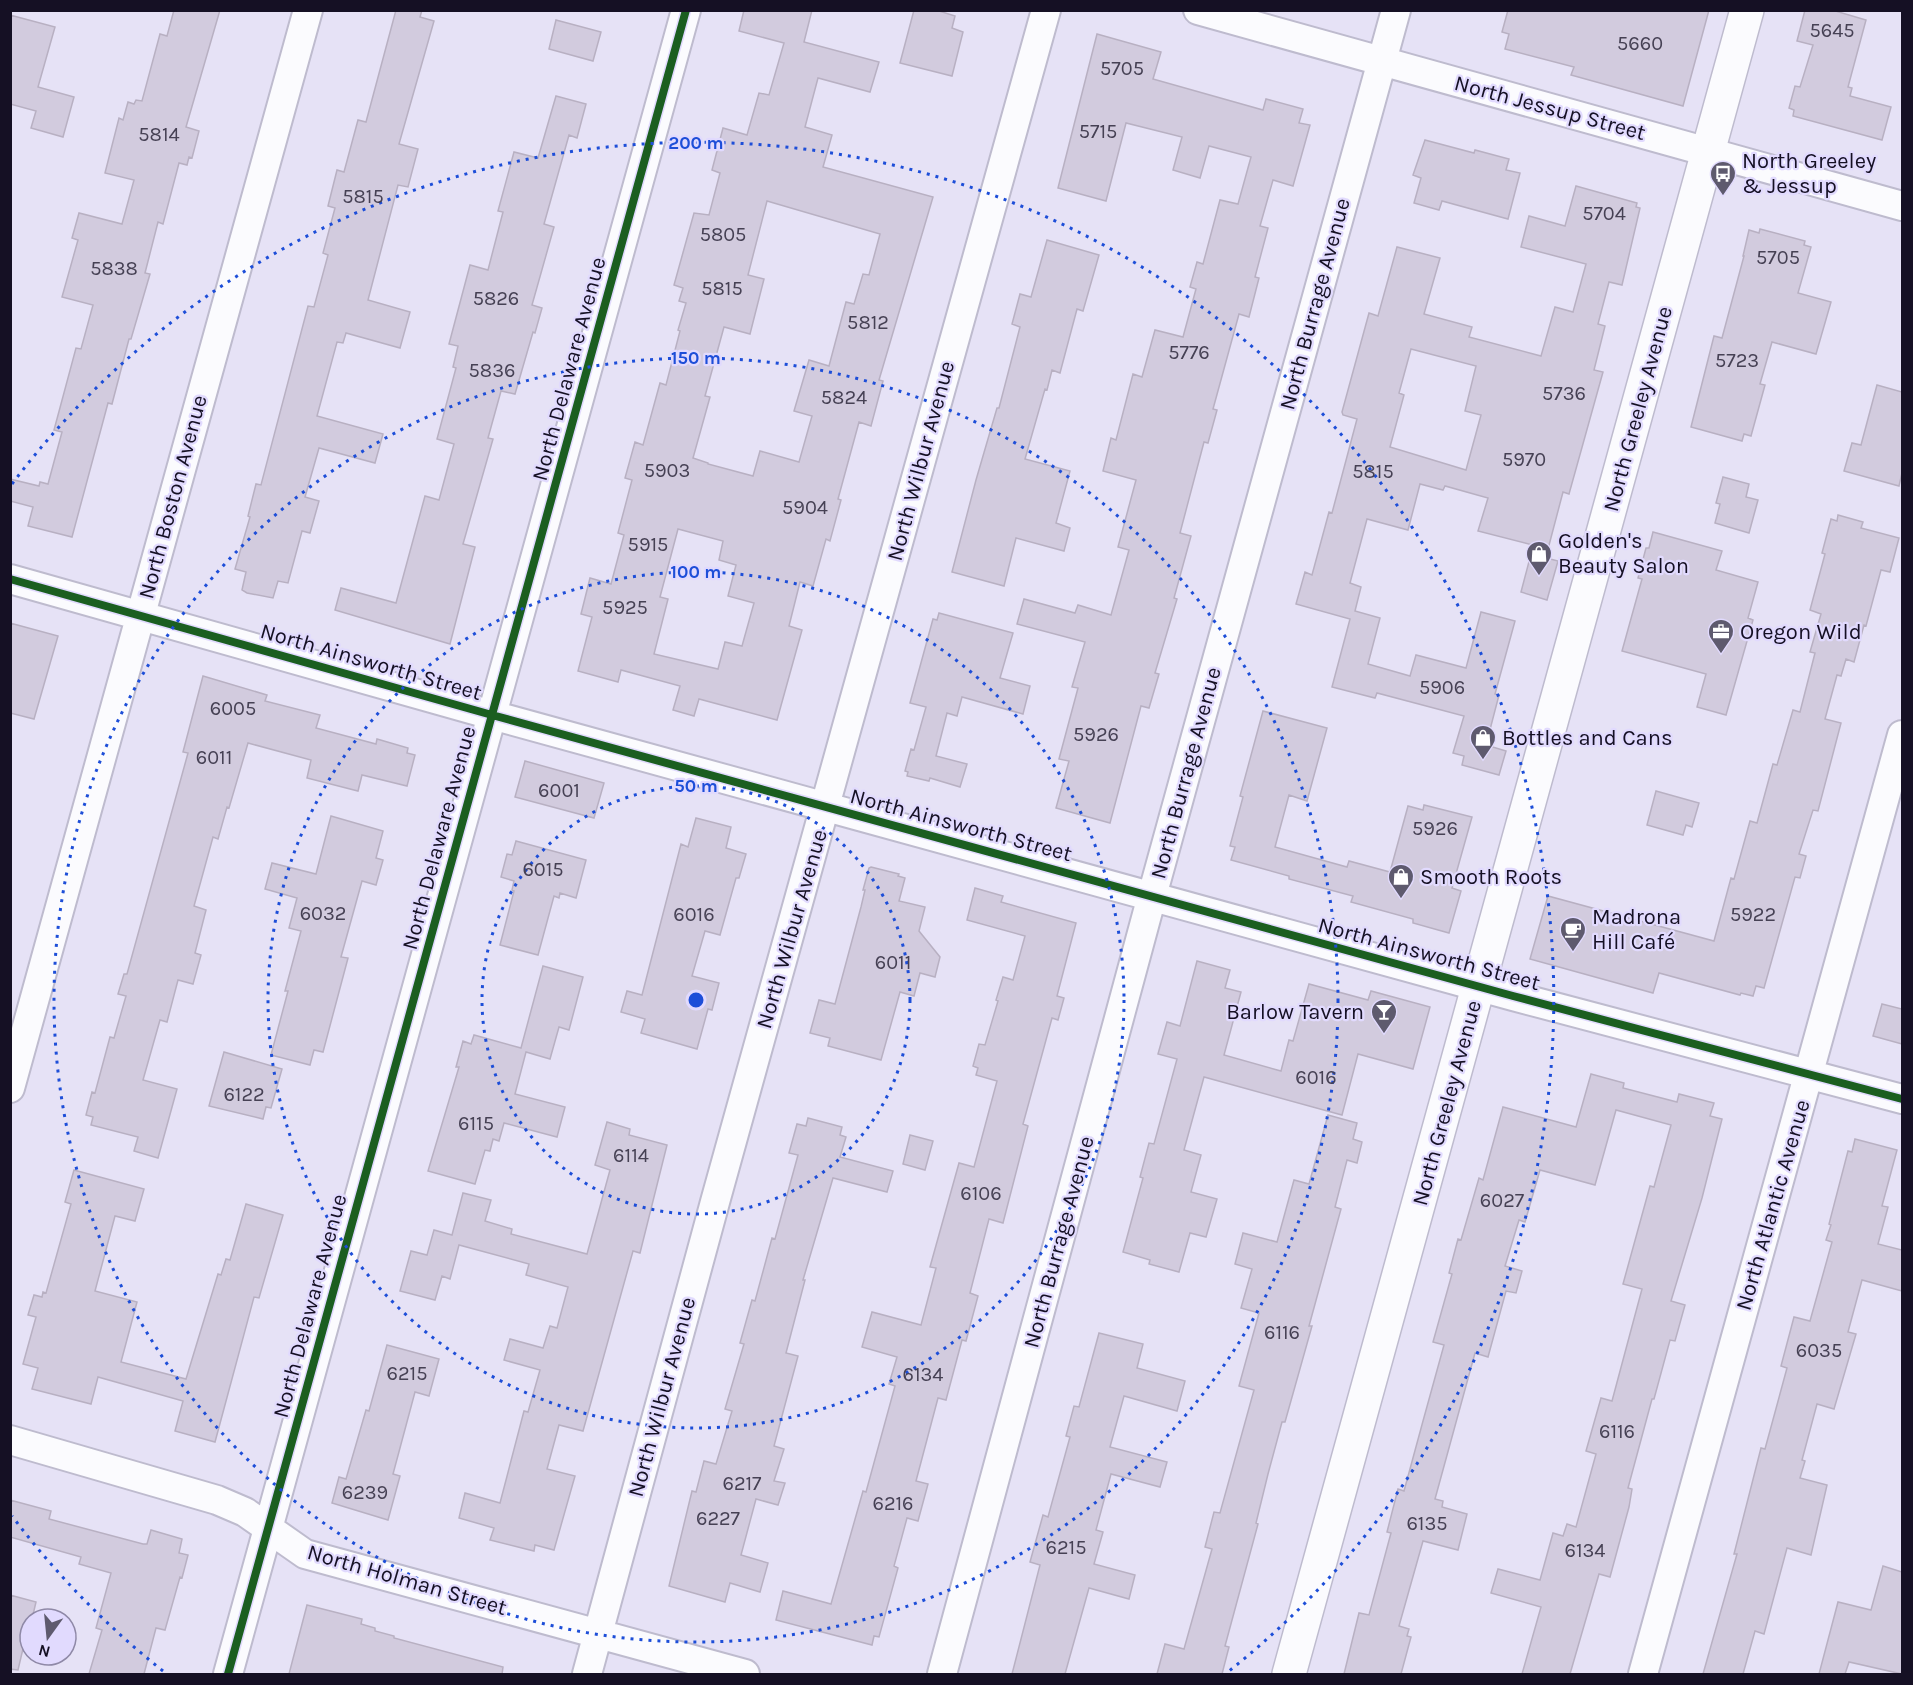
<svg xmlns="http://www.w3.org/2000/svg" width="1913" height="1685" viewBox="0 0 1913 1685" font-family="Karla,sans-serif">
  <rect width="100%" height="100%" fill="#e6e2f6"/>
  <!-- building -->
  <path fill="#d2cbde" stroke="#b8b0c2" stroke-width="1.5" fill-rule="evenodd" d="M174 10H220L186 127 199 131 192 158 189 157 187 165 179 163 163 224 158 222 145 273 150 274 131 339H129L112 404 108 403 72 537 28 526 33 507 10 501V479L39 486 40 482 48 484 62 432 54 430 76 348 81 349 93 305 62 297 78 240 72 238 79 213 122 224 134 180 105 173 119 118 123 120 128 102 134 104 136 100 142 101 160 34 167 36Z
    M396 10H422L420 17 434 21 399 144 418 149 408 187 398 185 368 300 410 312 400 348 346 333 343 343 337 342 317 416 383 434 375 463 319 448 305 497 319 501 310 533 302 531 288 583 278 581 273 598 247 593 242 590 246 572 235 569 250 517 248 516 256 484 261 485 308 306 314 307 328 255 323 253 335 208 328 206 337 170 344 172 358 120 366 122Z
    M744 10H812L804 42 879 62 870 92 818 78 805 127 832 135 823 167 933 197 879 380 883 381 871 426 859 422 838 499 841 500 830 541 826 539 813 586 800 582 789 626 802 630 777 720 699 699 694 716 673 710 680 686 621 670 618 682 578 671 592 617 581 614 590 578 611 584 624 535 618 533 632 480 625 478 635 442 643 445 660 383 666 385 680 331 678 330 686 303 679 301 683 288 674 285 694 213 709 215 720 173 712 170 723 128 747 135 759 93 769 95 784 43 739 31ZM767 201 880 234 869 275 863 274 854 304 846 302 829 366 809 360 794 411 812 416 799 462 760 451 753 476 708 464V463L693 458 710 397 705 396 724 327 750 334 764 279 748 275ZM678 529 723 541 719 560 736 565 728 596 754 603 742 646 725 642 718 669 654 654 668 599 660 597Z
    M914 10H936L955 16 952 28 963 32 952 76 900 63Z
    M1508 10H1709L1683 106 1571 75 1574 67 1505 49 1509 34 1502 32Z
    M1805 10H1832L1866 20 1848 87 1852 88 1850 96 1891 107 1882 140 1793 116 1794 110 1789 108 1795 86 1800 87 1813 45 1797 41Z
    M10 15 55 27 38 87 74 97 63 137 31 128 36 111 10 104Z
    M556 20 601 32 593 61 549 49Z
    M1097 34 1161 52 1153 79 1263 110 1266 99 1303 109 1299 123 1310 125 1293 186 1273 180 1260 226 1268 228 1255 277 1259 278 1249 317 1239 314 1213 409 1217 410 1208 443 1204 442 1180 533 1191 536 1174 598 1177 599 1155 673 1159 674 1149 708 1141 706 1110 823 1056 808 1069 761 1059 759 1078 688 1072 687 1085 642 1017 624 1024 599 1075 613 1078 605 1111 615 1129 550 1118 547 1136 480 1103 471 1111 438 1116 440 1133 374 1142 377 1155 330 1183 337 1196 289 1190 287 1197 262 1203 264 1220 200 1238 204 1251 157 1209 146 1200 178 1173 170 1182 137 1126 123 1106 201 1058 188Z
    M556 96 586 104 577 138 569 135 544 224 554 227 532 305 542 308 535 333 533 332 515 394 501 391 488 438 493 439 463 544 475 547 450 644 335 610 341 588 396 603 425 496 439 500 454 444 437 439 456 368 453 367 458 346 449 344 470 265 488 270 503 212 498 211 514 152 538 158Z
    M1425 140 1474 153 1475 150 1509 159 1506 170 1520 173 1508 219 1442 201 1439 210 1414 203 1421 178 1413 175Z
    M1576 186 1637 203 1636 207 1640 208 1622 285 1609 282 1598 324 1605 326 1594 370 1603 372 1569 494 1563 492 1548 549 1478 531 1488 498 1445 486 1443 490 1420 484 1408 530 1367 519 1350 583 1361 587 1355 611 1380 618 1368 664 1410 676 1416 655 1466 668 1481 612 1515 621 1495 694 1499 695 1486 745 1506 751 1499 775 1462 765 1464 756 1453 753 1464 716 1377 693 1375 698 1332 687 1350 619 1296 604 1305 572 1312 575 1329 512 1332 513 1357 419 1343 415 1342 412 1369 313 1378 316 1397 247 1440 258 1424 314 1472 327 1469 337 1541 356 1555 307 1573 312 1586 264 1521 247 1529 216 1565 226ZM1411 349 1476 366 1465 411 1481 415 1466 470 1390 447 1404 395 1399 393Z
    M1760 229 1805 241 1804 245 1811 247 1798 293 1831 302 1816 354 1772 342 1760 384 1765 385 1751 436 1744 434 1742 441 1691 427 1714 336 1722 338 1744 256H1743L1749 230 1759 233Z
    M1047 240 1099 255 1083 311 1077 309 1060 373 1052 370 1047 390 1045 389 1025 459 1070 471 1056 523 1070 528 1064 551 1016 538 1004 586 952 572 976 480 997 408H999L1020 327 1012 324 1020 294 1031 297Z
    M1877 385 1902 392V473L1899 486 1844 471 1852 443 1861 445Z
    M1723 477 1749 484 1746 497 1758 500 1749 533 1715 523 1720 504 1716 503Z
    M1838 515 1863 522 1861 528 1899 538 1890 572 1881 570 1866 626 1864 625 1854 662 1846 659 1841 676 1837 675 1825 719 1841 723 1818 811 1813 810 1799 854 1806 856 1800 878 1795 877 1764 988 1756 986 1753 996 1741 993 1740 995 1659 973 1653 993 1530 959 1548 896 1714 941 1731 878 1734 879 1750 821 1757 823 1773 764 1777 765 1793 710 1800 712 1815 653 1810 652 1821 614 1810 610 1825 554 1822 553 1831 519 1837 521Z
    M1653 532 1722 551 1716 570 1758 582 1748 618 1753 620 1726 715 1697 707 1706 674 1622 651 1642 579 1638 578 1646 548H1649Z
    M1531 554 1558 561 1547 600 1521 592Z
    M939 613 1013 633 1000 678 1030 686 1023 714 962 697 957 716 947 713 936 756 967 764 960 787 930 778 929 781 907 776 908 772 905 771 911 749 914 750 926 707 910 703 933 619 937 620Z
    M10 623 58 636 34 719 10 713Z
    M203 676 267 695 265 701 320 715 316 728 376 744 377 739 408 748 407 753 415 755 407 786 362 775 358 791 307 778 311 760 248 743 229 808 227 807 218 839 213 837 194 906 206 910 195 953 201 955 193 984 178 980 167 1022 160 1020 143 1080 177 1089 158 1158 134 1151 138 1137 91 1125 93 1117 86 1115 92 1092 95 1093 110 1037 114 1038 126 996 118 994 124 974H127L188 753 183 752Z
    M1263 711 1327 728 1307 801 1289 795 1275 847 1347 867 1349 861 1390 872 1408 806 1423 810 1424 805 1472 817 1452 888 1461 891 1449 933 1413 923V919L1351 902 1353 896 1289 879V876L1231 860 1235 847 1230 846 1243 797 1240 796Z
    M525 761 604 783 594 818 515 797Z
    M1656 791 1699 803 1692 827 1686 825 1683 835 1647 825Z
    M331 816 383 831 376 858 383 860 376 885 362 881 341 957 348 958 323 1052 314 1050 310 1065 271 1055 288 991H285L301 931 289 928 297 898 265 889 272 863 316 874Z
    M696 818 731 827 726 848 746 854 739 878H736L720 935 705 931 692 976 719 983 712 1010 708 1009 697 1049 641 1033 645 1019 621 1012 627 991 642 995 681 844 688 847Z
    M516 841 586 860 576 898 560 893 559 898 554 896 538 955 500 945 514 891 512 890 514 881 501 877 507 854 512 855Z
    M871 867 899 874 898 876 905 878 899 901 925 907 919 931 940 957 935 977 920 973 914 996 900 992 881 1060 828 1046 830 1038 810 1033 819 1000 835 1004 861 907 865 890H863L869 868Z
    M975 888 1003 896 1001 902 1076 923 1057 996 1064 998 1058 1020 1052 1018 1023 1124 1028 1126 1003 1223 989 1219 970 1293 978 1296 966 1341 962 1340 946 1400 938 1398 916 1481 928 1484 918 1521 907 1518 894 1566 898 1568 879 1637 874 1636 872 1645 776 1620 783 1591 831 1604 863 1491 866 1492 895 1386 889 1384 897 1357 862 1347 872 1312 921 1325 936 1268 930 1267 959 1163 974 1167 997 1081 976 1075 978 1068 973 1066 979 1044 985 1045 998 1001 996 1000 1003 977 1013 980 1025 936 967 920Z
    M1197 961 1230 970 1225 988 1241 992 1224 1055 1281 1071 1289 1040 1293 1041 1309 984 1368 1000 1371 991 1430 1007 1413 1069 1358 1054 1342 1115 1204 1077 1184 1150 1201 1155 1191 1192 1217 1199 1206 1237 1190 1233 1179 1272 1149 1264 1150 1260 1123 1252 1143 1178 1140 1177 1149 1143 1154 1144 1177 1059 1158 1054 1167 1022 1180 1026Z
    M543 966 583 977 569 1030 559 1027 550 1059 526 1052 515 1094 565 1107 557 1137 504 1123 499 1141 493 1139 490 1151 485 1150 475 1184 428 1171 459 1067H456L463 1041 471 1044 474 1035 521 1048Z
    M1882 1004 1902 1009V1044L1873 1036Z
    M224 1052 282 1069 271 1108 266 1107 263 1119 209 1106Z
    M1591 1074 1624 1083 1623 1088 1677 1102 1679 1094 1714 1103 1710 1116 1722 1119 1702 1198 1671 1301 1685 1305 1675 1341 1670 1340 1654 1399H1652L1628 1488 1632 1489 1629 1507 1610 1577 1599 1574 1570 1674H1522L1541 1607 1491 1593 1498 1569 1540 1580 1553 1533 1563 1536 1567 1524 1576 1527 1596 1454 1586 1451 1601 1398 1612 1401 1642 1289 1623 1284 1650 1186 1654 1187 1671 1125 1616 1110 1595 1185 1540 1170 1525 1222 1519 1220 1505 1266 1522 1271 1516 1293 1506 1291 1488 1357 1475 1353 1435 1499 1443 1501 1442 1507 1467 1514 1458 1550 1423 1541 1399 1626 1409 1629 1407 1636 1411 1637 1401 1674H1344L1359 1613 1369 1615 1391 1533 1387 1532 1398 1489 1404 1491 1423 1421 1444 1345 1433 1342 1452 1274 1449 1273 1458 1239 1461 1240 1479 1178 1483 1180 1503 1107 1576 1127Z
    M1328 1115 1357 1123 1353 1139 1362 1142 1357 1163 1347 1160 1335 1207 1341 1209 1309 1326H1312L1285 1422H1282L1268 1474 1256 1523 1258 1524 1225 1646 1229 1647 1222 1674H1157L1165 1644 1184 1649 1212 1549 1205 1547 1214 1512 1220 1513 1254 1390 1239 1386 1259 1313 1241 1308 1252 1269 1235 1264 1243 1233 1277 1242 1294 1180 1309 1184Z
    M808 1118 842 1127 840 1135 846 1137 840 1157 893 1171 887 1192 833 1178 803 1280H805L786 1353 798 1356 774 1446 784 1449 774 1481 785 1483 778 1505 756 1499 741 1555 768 1563 760 1592 730 1583 725 1602 669 1586 692 1491 696 1492 704 1461 716 1464 732 1411 725 1409 744 1344 740 1343 752 1300 755 1301 772 1238 775 1239 798 1155 789 1153 797 1124 806 1126Z
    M607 1122 630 1129 629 1135 667 1145 640 1253 633 1251 583 1431 559 1425 547 1469 575 1476 554 1550 535 1545 534 1551 490 1540 494 1528 459 1518 465 1493 500 1503 524 1411 528 1412 540 1370 504 1360 510 1339 543 1348 550 1326 557 1328 568 1287 526 1275 529 1264 459 1245 450 1279 442 1276 435 1300 400 1291 411 1251 427 1255 434 1230 452 1235 463 1193 491 1200 485 1221 512 1229 511 1234 587 1254 610 1170 595 1165Z
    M910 1135 933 1141 925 1170 903 1164Z
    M1855 1139 1897 1150 1882 1206 1888 1207 1878 1244 1902 1250V1291L1862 1280 1848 1332 1856 1334 1834 1409 1817 1404 1802 1460 1805 1461 1800 1478 1827 1485 1811 1555 1787 1548 1764 1634 1755 1631 1743 1674H1703L1737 1554H1734L1761 1448 1765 1449 1787 1368 1781 1366 1794 1317 1810 1321 1832 1242 1826 1240 1831 1225 1829 1224 1848 1151 1852 1152Z
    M74 1170 144 1189 135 1221 115 1216 95 1291 137 1302 121 1362 186 1379 218 1274 221 1275 226 1259 230 1260 246 1204 283 1215 259 1298 254 1297 215 1442 175 1431 183 1401 98 1377 91 1404 32 1389 38 1368 23 1364 36 1317 28 1315 34 1295 42 1297 43 1292 46 1293 71 1204 65 1202Z
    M1099 1333 1143 1344 1137 1368 1185 1381 1177 1411 1124 1396 1110 1447 1167 1462 1160 1487 1111 1474 1096 1530 1103 1532 1094 1564 1135 1575 1129 1599 1089 1588 1065 1674H1012L1040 1565 1030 1562 1043 1515 1048 1517 1070 1437 1066 1436 1074 1406 1079 1407Z
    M387 1345 439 1359 429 1396 415 1392 393 1474 400 1476 388 1520 332 1503 339 1477 346 1479 366 1410 369 1411Z
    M10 1500 51 1511 49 1519 143 1544H147L151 1530 182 1539 179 1553 188 1555 182 1578 180 1577 165 1630 156 1628 144 1674H89L102 1630 96 1628 111 1573 79 1564 81 1557 10 1537Z
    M1883 1566 1902 1572V1674L1849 1662 1845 1674H1819L1838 1602 1871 1610Z
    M10 1595 36 1602 32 1619H30L18 1670 10 1669Z
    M307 1605 362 1619 361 1624 375 1628V1631L394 1636V1638L503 1667 502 1674H289Z"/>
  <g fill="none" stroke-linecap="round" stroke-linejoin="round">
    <defs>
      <path id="street" d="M1198 10 1902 206
        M10 579 492 715 1513 996 1902 1099
        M10 1088 308 10
        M10 1440 217 1500 245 1512 305 1554 745 1674
        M228 1674 686 10
        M587 1674 715 1202 1046 10
        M942 1674 1152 896 1396 10
        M1643 1674 1902 735"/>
      <path id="secondary" d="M1289 1674 1747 10"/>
    </defs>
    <!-- street casing -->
    <use href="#street" stroke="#bebbce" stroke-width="32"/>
    <!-- secondary casing -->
    <use href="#secondary" stroke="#bebbce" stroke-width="36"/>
    <!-- street -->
    <use href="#street" stroke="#fbfbfe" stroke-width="28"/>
    <!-- secondary -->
    <use href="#secondary" stroke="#fbfbfe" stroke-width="33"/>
    <defs>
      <path id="cycleway" d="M10 579 492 715 1513 996 1902 1099
        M228 1674 686 10"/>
    </defs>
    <!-- cycleway casing -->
    <use href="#cycleway" stroke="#e1dafe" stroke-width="11"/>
    <!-- cycleway -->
    <use href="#cycleway" stroke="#1b5e20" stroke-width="8"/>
  </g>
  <!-- distance rings -->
  <g fill="none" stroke="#1d4ed8" stroke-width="3" stroke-dasharray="3 6">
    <circle cx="696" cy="1000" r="214"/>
    <circle cx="696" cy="1000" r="428"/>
    <circle cx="696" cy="1000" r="642"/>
    <path d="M163 1671A857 857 0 0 1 12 1516M12 484A857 857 0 1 1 1229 1671"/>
  </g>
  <!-- icons -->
  <defs>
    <symbol id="bus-pin" viewBox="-11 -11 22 30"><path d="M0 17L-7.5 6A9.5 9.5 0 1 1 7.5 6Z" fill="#5e5a6e" stroke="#e1dafe"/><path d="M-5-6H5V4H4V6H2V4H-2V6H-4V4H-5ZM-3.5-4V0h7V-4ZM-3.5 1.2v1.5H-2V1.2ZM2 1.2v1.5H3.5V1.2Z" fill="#fff"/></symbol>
    <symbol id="shop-pin" viewBox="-11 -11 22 30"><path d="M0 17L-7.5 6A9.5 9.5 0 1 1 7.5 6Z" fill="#5e5a6e" stroke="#e1dafe"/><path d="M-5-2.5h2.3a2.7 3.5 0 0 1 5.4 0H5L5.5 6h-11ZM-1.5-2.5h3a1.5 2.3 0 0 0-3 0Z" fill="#fff"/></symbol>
    <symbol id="office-pin" viewBox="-11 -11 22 30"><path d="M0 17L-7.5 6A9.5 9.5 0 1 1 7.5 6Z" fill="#5e5a6e" stroke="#e1dafe"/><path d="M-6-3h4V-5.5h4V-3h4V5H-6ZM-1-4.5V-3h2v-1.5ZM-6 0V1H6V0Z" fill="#fff"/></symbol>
    <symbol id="cafe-pin" viewBox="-11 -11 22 30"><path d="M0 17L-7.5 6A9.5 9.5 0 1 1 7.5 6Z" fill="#5e5a6e" stroke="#e1dafe"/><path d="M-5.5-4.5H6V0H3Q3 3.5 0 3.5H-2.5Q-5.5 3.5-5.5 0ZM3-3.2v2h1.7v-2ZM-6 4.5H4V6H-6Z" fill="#fff"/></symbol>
    <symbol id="bar-pin" viewBox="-11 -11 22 30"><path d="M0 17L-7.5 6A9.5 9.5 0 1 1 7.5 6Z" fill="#5e5a6e" stroke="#e1dafe"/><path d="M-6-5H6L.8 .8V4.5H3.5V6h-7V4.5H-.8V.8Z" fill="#fff"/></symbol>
  </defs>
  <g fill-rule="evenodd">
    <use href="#bus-pin" x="1708" y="159" width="30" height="40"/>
    <use href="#shop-pin" x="1524" y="539" width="30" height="40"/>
    <use href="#office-pin" x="1706" y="617" width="30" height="40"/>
    <use href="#shop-pin" x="1468" y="723" width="30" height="40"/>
    <use href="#shop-pin" x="1386" y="862" width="30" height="40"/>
    <use href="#cafe-pin" x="1558" y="915" width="30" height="40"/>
    <use href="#bar-pin" x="1369" y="997" width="30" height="40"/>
  </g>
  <g text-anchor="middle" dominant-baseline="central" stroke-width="4.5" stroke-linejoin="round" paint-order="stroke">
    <!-- number labels -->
    <g font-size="20" fill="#464154">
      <text x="1832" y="30">5645</text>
      <text x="1640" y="43">5660</text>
      <text x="1122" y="68">5705</text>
      <text x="1098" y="131">5715</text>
      <text x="159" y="134">5814</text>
      <text x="363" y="196">5815</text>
      <text x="1604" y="213">5704</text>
      <text x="723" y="234">5805</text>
      <text x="1778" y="257">5705</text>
      <text x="114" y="268">5838</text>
      <text x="722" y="288">5815</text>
      <text x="496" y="298">5826</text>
      <text x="868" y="322">5812</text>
      <text x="1189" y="352">5776</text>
      <text x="1737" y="360">5723</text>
      <text x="492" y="370">5836</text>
      <text x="1564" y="393">5736</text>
      <text x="844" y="397">5824</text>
      <text x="1524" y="459">5970</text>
      <text x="667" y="470">5903</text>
      <text x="1373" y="471">5815</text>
      <text x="805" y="507">5904</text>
      <text x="648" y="544">5915</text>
      <text x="625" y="607">5925</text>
      <text x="1442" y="687">5906</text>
      <text x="233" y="708">6005</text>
      <text x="1096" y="734">5926</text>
      <text x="214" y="757">6011</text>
      <text x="559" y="790">6001</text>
      <text x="1435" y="828">5926</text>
      <text x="543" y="869">6015</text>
      <text x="323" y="913">6032</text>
      <text x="694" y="914">6016</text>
      <text x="1753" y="914">5922</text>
      <text x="893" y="962">6011</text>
      <text x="1316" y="1077">6016</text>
      <text x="244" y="1094">6122</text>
      <text x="476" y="1123">6115</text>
      <text x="631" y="1155">6114</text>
      <text x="981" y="1193">6106</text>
      <text x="1502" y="1200">6027</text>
      <text x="1282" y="1332">6116</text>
      <text x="1819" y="1350">6035</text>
      <text x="407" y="1373">6215</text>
      <text x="923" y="1374">6134</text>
      <text x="1617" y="1431">6116</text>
      <text x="742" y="1483">6217</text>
      <text x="365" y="1492">6239</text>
      <text x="893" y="1503">6216</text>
      <text x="718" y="1518">6227</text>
      <text x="1427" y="1523">6135</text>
      <text x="1066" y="1547">6215</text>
      <text x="1585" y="1550">6134</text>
    </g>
    <!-- street labels -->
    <g font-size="22" fill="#151024" stroke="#e1dafe">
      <text transform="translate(1550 108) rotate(15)">North Jessup Street</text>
      <text transform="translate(1315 304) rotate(-75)">North Burrage Avenue</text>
      <text transform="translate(569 369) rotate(-75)">North Delaware Avenue</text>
      <text transform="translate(1638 409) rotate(-75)">North Greeley Avenue</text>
      <text transform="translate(921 461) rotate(-75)">North Wilbur Avenue</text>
      <text transform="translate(173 497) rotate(-75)">North Boston Avenue</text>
      <text transform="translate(371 662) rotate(16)">North Ainsworth Street</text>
      <text transform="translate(1186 773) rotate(-75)">North Burrage Avenue</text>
      <text transform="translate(961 825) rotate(15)">North Ainsworth Street</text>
      <text transform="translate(439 838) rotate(-75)">North Delaware Avenue</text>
      <text transform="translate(792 929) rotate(-74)">North Wilbur Avenue</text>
      <text transform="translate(1429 954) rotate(15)">North Ainsworth Street</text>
      <text transform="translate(1447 1103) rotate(-75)">North Greeley Avenue</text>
      <text transform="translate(1773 1205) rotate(-74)">North Atlantic Avenue</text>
      <text transform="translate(1059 1242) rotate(-75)">North Burrage Avenue</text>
      <text transform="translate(310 1306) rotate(-75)">North Delaware Avenue</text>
      <text transform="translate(662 1397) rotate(-75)">North Wilbur Avenue</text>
      <text transform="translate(407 1580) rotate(16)">North Holman Street</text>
    </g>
    <!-- poi labels -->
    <g font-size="22" fill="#151024" stroke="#e1dafe" text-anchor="start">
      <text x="1742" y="161">North Greeley<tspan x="1742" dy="25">&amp; Jessup</tspan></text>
      <text x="1558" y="541">Golden's<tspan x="1558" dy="25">Beauty Salon</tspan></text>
      <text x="1740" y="632">Oregon Wild</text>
      <text x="1502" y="738">Bottles and Cans</text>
      <text x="1420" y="877">Smooth Roots</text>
      <text x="1592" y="917">Madrona<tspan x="1592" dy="25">Hill Café</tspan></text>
      <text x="1364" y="1012" text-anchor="end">Barlow Tavern</text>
    </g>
  </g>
  <circle cx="696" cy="1000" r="9" fill="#1d4ed8" stroke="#e1dafe" stroke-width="3"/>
  <g font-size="18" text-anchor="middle" font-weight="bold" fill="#1d4ed8" stroke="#e1dafe" stroke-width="4.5" stroke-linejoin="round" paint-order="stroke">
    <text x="696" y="149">200 m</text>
    <text x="696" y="364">150 m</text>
    <text x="696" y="578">100 m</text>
    <text x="696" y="792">50 m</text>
  </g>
  <!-- border -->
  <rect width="1913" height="1685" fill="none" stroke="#151024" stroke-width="24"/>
  <!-- north arrow -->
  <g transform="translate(48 1637) rotate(195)"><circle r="28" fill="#e1dafe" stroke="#8f89a7" stroke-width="1.5"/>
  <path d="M0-4.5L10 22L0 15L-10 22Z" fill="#5e5a6e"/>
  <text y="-9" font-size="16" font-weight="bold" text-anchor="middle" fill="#151024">N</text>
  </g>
</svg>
